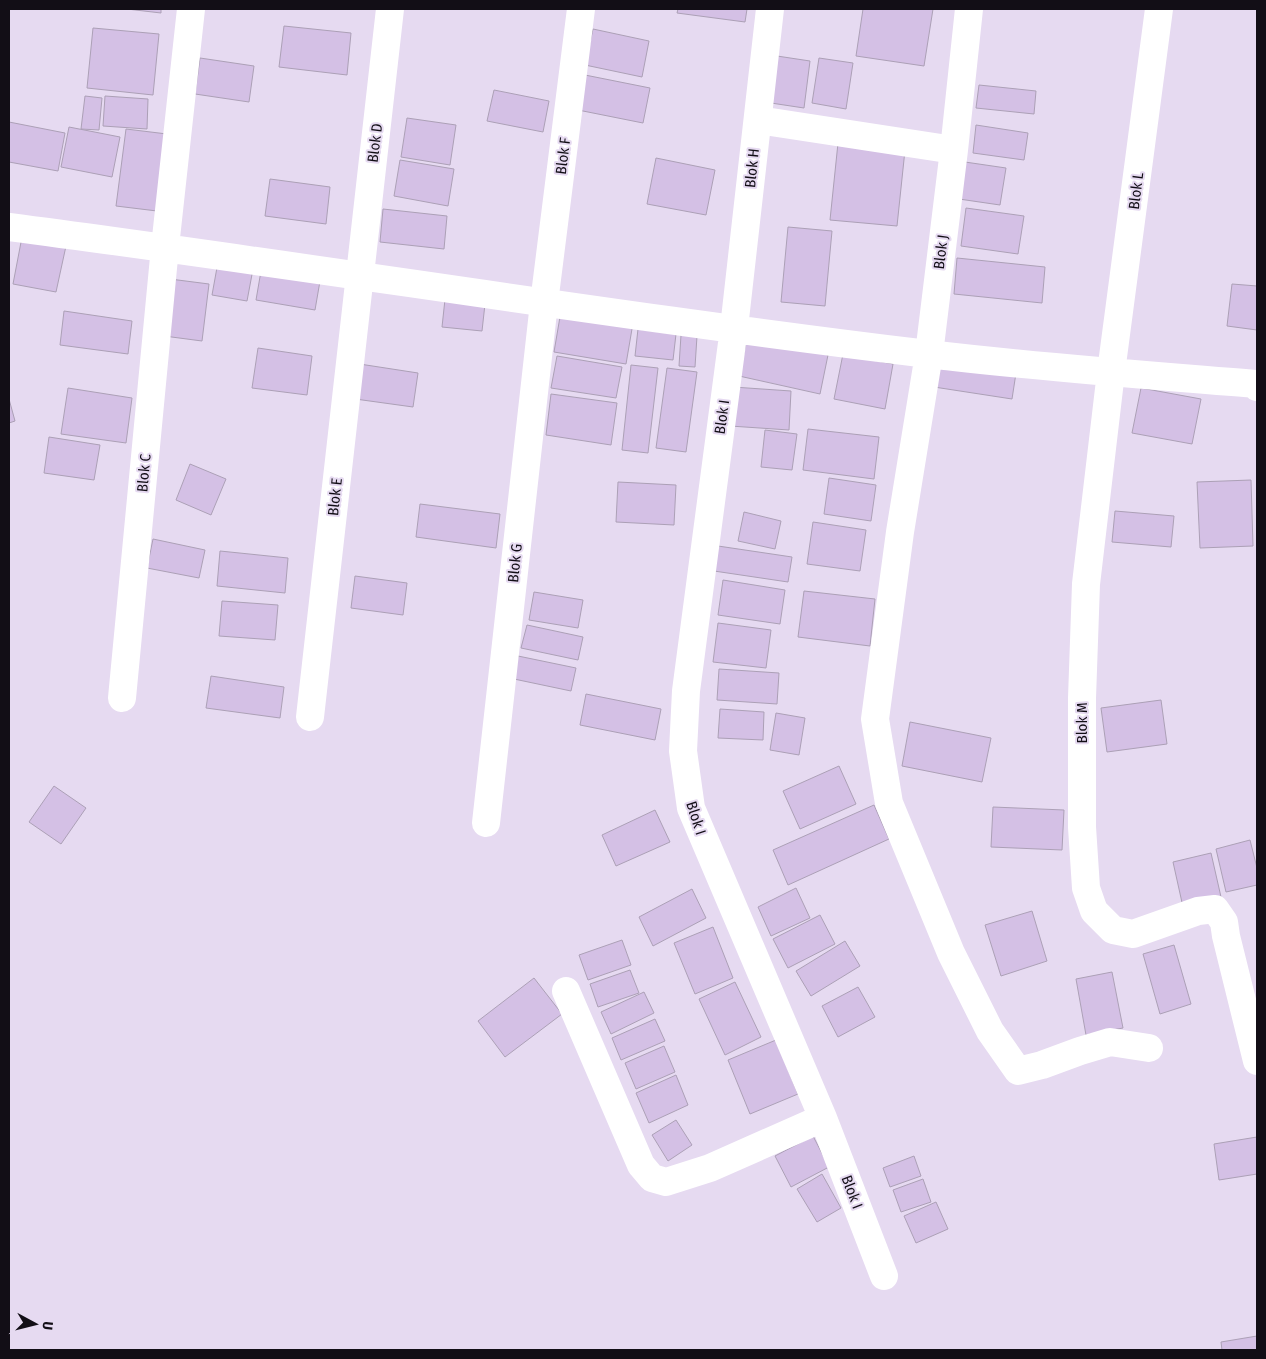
<svg xmlns="http://www.w3.org/2000/svg" width="1266" height="1359" viewBox="0 0 1266 1359" font-family="'Fira Sans Condensed',sans-serif">
  <rect width="100%" height="100%" fill="#e6daf1"/>
  <!-- building -->
  <path fill="#d4c0e5" stroke="#aca0b6" d="M127 9H161V13Z
    M678 9H747L745 22 677 13Z
    M863 9H933L924 66 856 56Z
    M284 26 351 33 347 75 279 67Z
    M93 28 159 34 153 95 87 88Z
    M593 29 649 41 642 77 585 65Z
    M777 56 810 61 804 108 771 103Z
    M200 58 254 66 249 102 195 94Z
    M819 58 853 63 846 109 812 103Z
    M585 75 650 88 643 123 578 110Z
    M979 85 1036 91 1034 114 976 108Z
    M494 90 549 101 543 132 487 121Z
    M85 96 102 98 99 130 81 129Z
    M105 96 148 99 147 129 103 126Z
    M407 118 456 125 450 165 401 157Z
    M9 122 65 133 58 171 9 162Z
    M976 125 1028 133 1024 160 973 153Z
    M69 127 120 137 112 177 61 167Z
    M126 129 167 134 157 211 116 206Z
    M838 143 905 150 897 226 830 220Z
    M656 158 715 170 706 215 647 204Z
    M400 160 454 169 448 206 394 196Z
    M965 162 1006 168 1000 205 959 199Z
    M270 179 330 187 326 224 265 216Z
    M966 208 1024 216 1018 254 961 246Z
    M383 209 447 216 444 249 380 242Z
    M788 227 832 231 825 306 781 302Z
    M22 237 66 246 56 292 13 284Z
    M957 258 1045 267 1042 303 954 294Z
    M218 262 253 269 247 301 212 295Z
    M261 271 320 281 315 310 256 300Z
    M170 279 209 284 202 341 164 336Z
    M1232 284 1257 286V330L1227 326Z
    M446 290 486 295 482 331 442 327Z
    M64 311 132 321 128 354 60 345Z
    M561 311 633 323 626 364 554 352Z
    M638 329 676 334 673 360 635 356Z
    M681 335 697 336 695 367 679 366Z
    M747 338 828 355 820 394 739 376Z
    M258 348 312 356 307 395 252 388Z
    M843 354 893 364 885 409 834 399Z
    M557 356 622 367 616 398 551 388Z
    M938 361 1016 373 1012 399 934 387Z
    M353 363 418 373 413 407 348 398Z
    M631 365 658 368 648 453 622 450Z
    M667 368 697 372 686 452 656 448Z
    M733 387 791 391 789 430 730 426Z
    M68 388 132 398 126 443 61 434Z
    M1141 388 1201 399 1192 444 1132 433Z
    M551 394 617 403 611 445 546 435Z
    M9 399 15 421 9 423Z
    M808 429 879 437 874 479 803 470Z
    M765 430 797 434 792 470 761 467Z
    M49 437 100 445 94 480 44 473Z
    M190 464 226 479 211 515 176 500Z
    M829 478 876 485 871 521 824 514Z
    M1251 480 1253 546 1200 548 1197 482Z
    M618 482 676 485 674 525 616 522Z
    M420 504 500 514 496 548 416 537Z
    M1115 511 1174 516 1171 547 1112 542Z
    M744 512 781 521 775 549 738 541Z
    M813 522 866 530 860 571 807 564Z
    M153 539 205 550 199 578 147 568Z
    M718 546 792 557 788 582 714 571Z
    M220 551 288 558 285 593 217 586Z
    M355 576 407 583 403 615 351 608Z
    M723 580 785 590 780 624 718 615Z
    M804 591 875 599 870 646 798 637Z
    M534 592 583 600 578 628 529 620Z
    M222 601 278 605 275 640 219 636Z
    M718 623 771 630 766 668 713 662Z
    M527 625 583 637 578 660 521 648Z
    M518 656 576 668 571 691 514 679Z
    M719 669 779 673 777 704 717 700Z
    M211 676 284 687 280 718 206 708Z
    M586 694 661 709 655 740 580 725Z
    M1161 700 1167 744 1107 752 1101 708Z
    M720 709 764 712 763 740 718 738Z
    M776 713 805 718 799 755 770 750Z
    M910 722 991 738 982 782 902 766Z
    M839 766 856 804 800 829 783 791Z
    M54 786 86 808 61 844 29 822Z
    M874 805 889 839 788 885 773 850Z
    M993 807 1064 810 1062 850 991 847Z
    M655 810 670 842 616 866 602 835Z
    M1250 840 1257 868V885L1226 892 1216 849Z
    M1211 853 1221 897 1183 907 1173 862Z
    M796 888 810 918 771 936 758 907Z
    M692 889 706 918 653 946 639 917Z
    M1032 911 1047 961 1001 976 985 925Z
    M820 915 835 944 788 968 773 939Z
    M713 927 733 978 695 994 674 943Z
    M622 940 631 965 588 980 579 955Z
    M845 941 860 966 811 996 796 971Z
    M1174 945 1191 1004 1160 1014 1143 954Z
    M630 970 639 993 598 1007 590 984Z
    M1112 972 1123 1028 1086 1035 1076 979Z
    M534 978 562 1014 505 1057 478 1021Z
    M735 982 761 1037 725 1055 699 999Z
    M858 987 875 1017 838 1037 822 1006Z
    M644 992 654 1013 611 1034 601 1012Z
    M655 1019 665 1041 621 1060 612 1038Z
    M776 1040 798 1094 750 1114 728 1060Z
    M664 1046 675 1072 636 1089 625 1063Z
    M676 1075 688 1105 649 1123 636 1093Z
    M676 1120 692 1145 668 1161 652 1135Z
    M813 1136 829 1167 791 1187 775 1156Z
    M1257 1137V1174L1219 1180 1214 1144Z
    M914 1156 921 1176 890 1187 883 1168Z
    M822 1174 841 1208 817 1222 797 1189Z
    M923 1179 931 1202 901 1212 893 1190Z
    M936 1202 948 1229 916 1243 904 1216Z
    M1257 1336V1350H1222L1221 1342Z"/>
  <g fill="none" stroke-linecap="round" stroke-linejoin="round">
    <!-- minor -->
    <path stroke="#fff" stroke-width="28" d="M770 9 734 328 686 691 683 751 691 808 823 1118 884 1276
      M1159 9 1111 372 1086 584 1082 698V827L1086 888 1094 911 1113 930 1133 934 1198 911 1215 909 1224 922 1226 936 1257 1061
      M758 120 954 150 969 9
      M954 150 929 354 900 532 875 719 889 803 951 953 990 1031 1018 1071 1042 1065 1080 1051 1110 1042 1149 1048
      M9 227C316 267 621 317 928 354 1037 367 1146 375 1255 384L1257 387
      M122 698 165 247 191 9
      M310 717 390 9
      M486 823 544 303 581 9
      M566 991 641 1165 652 1178 666 1182 710 1168 823 1118"/>
  </g>
  <g text-anchor="middle" dominant-baseline="central" stroke-width="4" stroke-linejoin="round" paint-order="stroke">
    <!-- street labels -->
    <g font-size="15" fill="#120e16" stroke="#e6daf1">
      <text transform="translate(375 143) rotate(-83)">Blok D</text>
      <text transform="translate(563 156) rotate(-83)">Blok F</text>
      <text transform="translate(752 168) rotate(-84)">Blok H</text>
      <text transform="translate(1136 191) rotate(-83)">Blok L</text>
      <text transform="translate(941 252) rotate(-83)">Blok J</text>
      <text transform="translate(722 417) rotate(-82)">Blok I</text>
      <text transform="translate(144 473) rotate(-85)">Blok C</text>
      <text transform="translate(335 497) rotate(-84)">Blok E</text>
      <text transform="translate(515 563) rotate(-84)">Blok G</text>
      <text transform="translate(1082 723) rotate(-90)">Blok M</text>
      <text transform="translate(696 818) rotate(72)">Blok I</text>
      <text transform="translate(852 1192) rotate(69)">Blok I</text>
    </g>
  </g>
  <!-- border -->
  <rect width="1266" height="1359" fill="none" stroke="#120e16" stroke-width="20"/>
  <!-- north arrow -->
  <g transform="translate(35 1324) rotate(97)" stroke="#e6daf1" stroke-width="4" paint-order="stroke">
  <path d="M0-4L9 19L0 12L-9 19Z" fill="#120e16"/>
  <text y="-8" font-size="14" font-weight="bold" text-anchor="middle" fill="#120e16">U</text>
  </g>
</svg>
